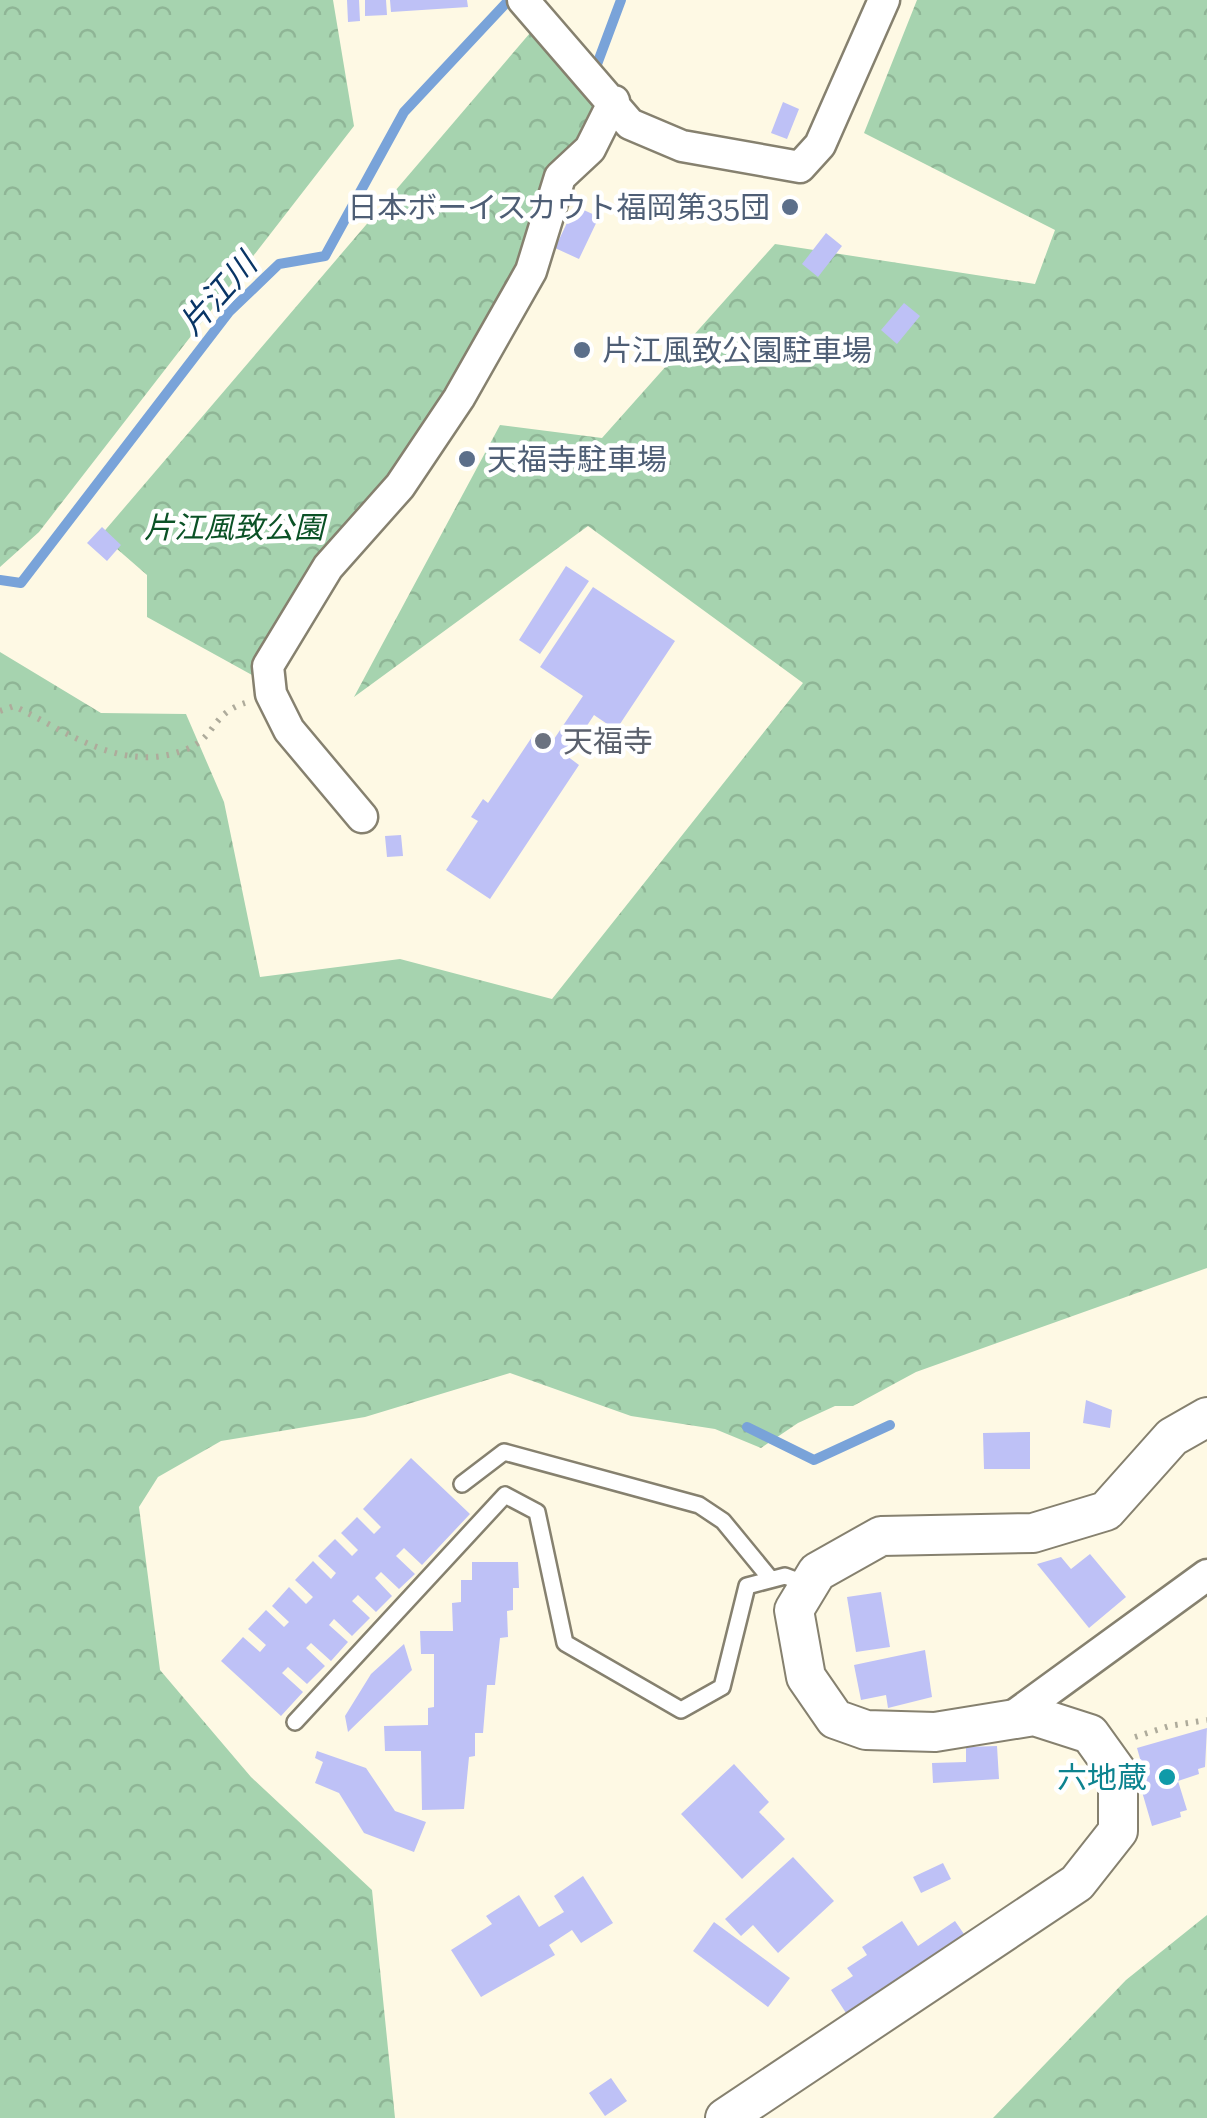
<svg xmlns="http://www.w3.org/2000/svg" width="1207" height="2118" viewBox="0 0 1207 2118" font-family="'Roboto Serif','Noto Sans JP',serif">
  <defs>
    <pattern id="forest-crowns" width="20" height="18" patternUnits="userSpaceOnUse" patternTransform="scale(2.5)"><rect width="20" height="18" fill="#a6d3af"/><path d="M2 6a3 3 0 1 1 6 0M12 15a3 3 0 1 1 6 0" fill="none" stroke="#8fb596"/></pattern>
  </defs>
  <rect width="100%" height="100%" fill="#fef9e4"/>
  <!-- forest -->
  <path fill="url(#forest-crowns)" d="M0 0H333L354 126 39 532 0 567Z
    M917 0H1207V1268L916 1372 853 1406H835L798 1423 761 1448 715 1429 631 1416 510 1373 365 1417 221 1441 158 1477 139 1507 160 1670 251 1777 372 1890 395 2118H0V652L101 713 186 714 224 802 260 977 400 959 552 999 803 683 588 526 354 697 500 425 602 438 775 244 1035 284 1055 230 864 133Z
    M536 26 604 105 454 388 252 675 147 617V575L101 535Z
    M1207 1915V2118H993L1126 1980Z"/>
  <g fill="none" stroke-linecap="round" stroke-linejoin="round">
    <!-- stream -->
    <path stroke="#79a3d9" stroke-width="10" d="M592 62 596 67 621 0
      M0 580 21 583 229 312 279 264 325 256 404 112 509 0
      M747 1427 814 1460 890 1425"/>
  </g>
  <!-- building -->
  <path fill="#bec1f6" d="M347 0H359L360 21 348 22Z
    M365 0H386L387 15 365 16Z
    M390 0H467L468 7 391 12Z
    M783 102 799 109 787 139 771 133Z
    M575 206 599 217 579 259 555 248Z
    M826 233 842 246 818 277 802 264Z
    M904 303 920 316 897 344 881 330Z
    M102 527 121 545 107 561 87 543Z
    M566 566 589 581 540 654 519 640Z
    M593 587 675 641 616 730 594 715 567 756 579 765 490 899 446 870 478 821 471 817 483 799 488 803 534 734 550 745 583 696 540 667Z
    M401 835 403 856 387 857 385 836Z
    M1086 1400 1112 1410 1110 1428 1083 1423Z
    M1030 1432V1469H984L983 1433Z
    M411 1458 470 1514 422 1565 404 1548 396 1556 415 1574 399 1589 381 1572 375 1578 392 1596 376 1612 358 1595 352 1601 370 1618 352 1636 334 1619 329 1625 348 1642 331 1661 311 1643 306 1648 325 1666 307 1684 288 1667 282 1673 303 1692 281 1716 221 1661 243 1637 260 1652 266 1645 248 1629 266 1610 284 1627 289 1622 272 1606 289 1587 306 1604 313 1597 295 1580 313 1561 331 1579 336 1573 318 1556 335 1539 352 1556 358 1550 341 1533 357 1517 374 1534 381 1527 363 1509Z
    M1090 1554 1126 1597 1089 1628 1037 1564 1061 1557 1071 1569Z
    M472 1562H518L519 1588H513V1610L507 1611 508 1637 500 1638 495 1685H487L483 1733H475V1756L469 1757 464 1809 422 1810 421 1751H385L384 1726 428 1725V1708L434 1707V1654H421L420 1631H453L452 1603 461 1602V1580H472Z
    M881 1592 890 1647 856 1652 847 1597Z
    M404 1644 412 1670 348 1732 345 1716 371 1674Z
    M925 1650 932 1697 888 1708 886 1695 861 1700 854 1665Z
    M1207 1728 1205 1767 1198 1769 1199 1774 1178 1781 1187 1810 1180 1812 1181 1817 1152 1826 1138 1778 1145 1776 1137 1748Z
    M997 1746 999 1779 933 1783 932 1763 966 1762V1747Z
    M317 1751 366 1768 395 1811 426 1822 414 1852 364 1833 339 1793 315 1783 323 1762 315 1758Z
    M734 1764 769 1802 759 1812 785 1839 742 1879 681 1814Z
    M793 1857 834 1901 778 1953 753 1925 741 1936 725 1919Z
    M943 1863 951 1879 921 1893 913 1877Z
    M583 1876 613 1923 581 1943 572 1930 549 1945 555 1955 481 1997 451 1950 492 1924 486 1916 519 1895 539 1927 564 1912 554 1896Z
    M902 1921 918 1946 955 1921 964 1934 846 2013 831 1990 853 1976 847 1968 867 1955 862 1947Z
    M714 1922 790 1978 768 2007 693 1951Z
    M611 2078 627 2101 605 2116 589 2093Z"/>
  <g fill="none" stroke-linecap="round" stroke-linejoin="round">
    <defs>
      <path id="service" d="M462 1484 504 1452 699 1505 723 1521 769 1577
        M295 1722 505 1495 537 1512 565 1643 681 1710 722 1687 747 1586 785 1576 809 1585"/>
      <path id="minor" d="M523 0 630 124 682 146 800 167 820 145 884 0
        M362 817 289 730 271 694 268 666 328 567 400 486 459 398 531 271 560 177 590 149 614 101
        M1008 1720 1207 1575"/>
      <path id="tertiary" d="M725 2118 1077 1883 1118 1831V1773L1090 1734 1034 1716 935 1732 866 1730 835 1719 806 1677 794 1610 817 1572 881 1536 1033 1533 1106 1511 1172 1437 1207 1417"/>
    </defs>
    <!-- service casing -->
    <use href="#service" stroke="#86816f" stroke-width="20"/>
    <!-- minor casing -->
    <use href="#minor" stroke="#86816f" stroke-width="35"/>
    <!-- tertiary casing -->
    <use href="#tertiary" stroke="#86816f" stroke-width="42"/>
    <!-- path -->
    <path stroke="#aeab9b" stroke-width="6" stroke-dasharray="2.5 8" stroke-linecap="butt" d="M0 711 14 706C69 733 124 775 187 749 216 737 211 714 245 703
      M1135 1737 1169 1726 1207 1720"/>
    <!-- service -->
    <use href="#service" stroke="#fff" stroke-width="15"/>
    <!-- minor -->
    <use href="#minor" stroke="#fff" stroke-width="30"/>
    <!-- tertiary -->
    <use href="#tertiary" stroke="#fff" stroke-width="38"/>
  </g>
  <!-- markers -->
  <g fill="#5c6f8a" stroke="#fff" stroke-width="4">
    <circle cx="790" cy="207" r="10"/>
    <circle cx="582" cy="350" r="10"/>
    <circle cx="467" cy="459" r="10"/>
  </g>
  <circle fill="#6b7280" stroke="#fff" stroke-width="4" cx="543" cy="741" r="10"/>
  <circle fill="#0f9aa8" stroke="#fff" stroke-width="4" cx="1167" cy="1777" r="10"/>
  <g text-anchor="middle" dominant-baseline="central" stroke-width="9" stroke-linejoin="round" paint-order="stroke">
    <!-- service labels -->
    <g font-size="30" fill="#4e5e75" stroke="#fff" text-anchor="start">
      <text x="770" y="207" text-anchor="end">日本ボーイスカウト福岡第35団</text>
      <text x="602" y="350">片江風致公園駐車場</text>
      <text x="487" y="459">天福寺駐車場</text>
    </g>
    <!-- park labels -->
    <g font-size="30" font-style="italic" fill="#0b5226" stroke="#fff">
      <text x="234" y="527">片江風致公園</text>
    </g>
    <!-- worship labels -->
    <g font-size="30" fill="#5b616d" stroke="#fff" text-anchor="start">
      <text x="563" y="741">天福寺</text>
    </g>
    <!-- culture labels -->
    <g font-size="30" fill="#0d838f" stroke="#fff" text-anchor="end">
      <text x="1147" y="1777">六地蔵</text>
    </g>
    <!-- water labels -->
    <g font-size="32" font-style="italic" fill="#093566" stroke="#fff">
      <text transform="translate(218 294) rotate(-48)">片江川</text>
    </g>
  </g>
</svg>
